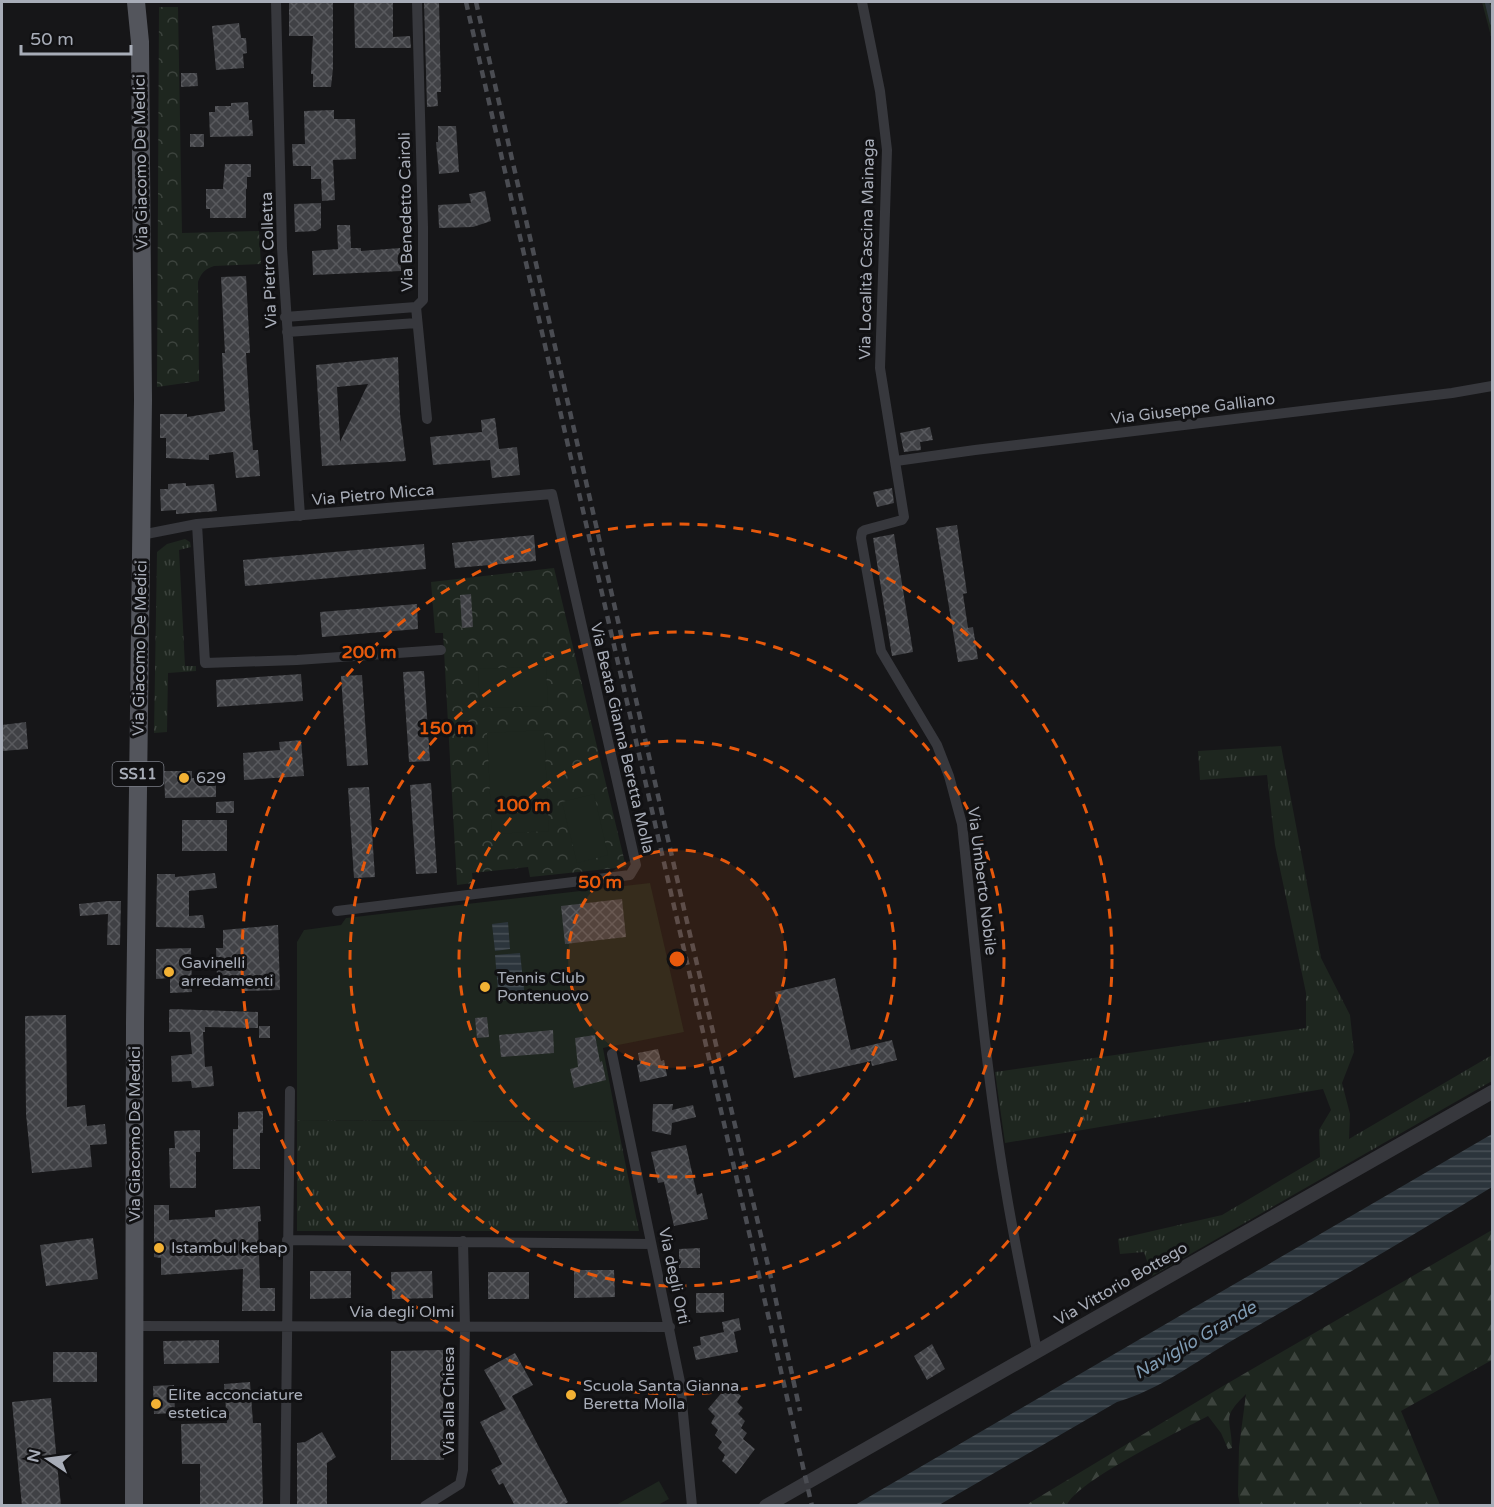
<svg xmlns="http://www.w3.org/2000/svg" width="1494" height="1507" viewBox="0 0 1494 1507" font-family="'Varela Round',sans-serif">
  <defs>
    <pattern id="grass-tufts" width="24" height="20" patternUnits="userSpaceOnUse" patternTransform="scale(1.5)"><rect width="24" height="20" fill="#1e261f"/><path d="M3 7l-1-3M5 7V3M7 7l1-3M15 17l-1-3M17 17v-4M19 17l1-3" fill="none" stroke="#3c433d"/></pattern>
    <pattern id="forest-firs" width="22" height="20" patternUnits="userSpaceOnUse" patternTransform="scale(1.5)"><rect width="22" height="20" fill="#1e261f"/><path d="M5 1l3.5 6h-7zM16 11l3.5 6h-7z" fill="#3c433d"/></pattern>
    <pattern id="park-crowns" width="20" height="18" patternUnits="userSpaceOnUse" patternTransform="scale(1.5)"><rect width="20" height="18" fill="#1e261f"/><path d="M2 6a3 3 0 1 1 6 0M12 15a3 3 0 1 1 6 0" fill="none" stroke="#3c433d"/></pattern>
    <pattern id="water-rules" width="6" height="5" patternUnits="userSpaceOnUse" patternTransform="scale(1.5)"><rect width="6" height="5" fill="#2c353c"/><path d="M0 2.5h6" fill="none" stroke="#485056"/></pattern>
    <pattern id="building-cross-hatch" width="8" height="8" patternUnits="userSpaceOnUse" patternTransform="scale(1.5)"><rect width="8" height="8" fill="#404145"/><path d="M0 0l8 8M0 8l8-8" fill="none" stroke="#595a5e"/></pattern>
  </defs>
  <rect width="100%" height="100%" fill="#161618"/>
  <!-- grass -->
  <path fill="url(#grass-tufts)" d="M185 539 190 542 191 547 179 550 185 666H196V671L168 673 167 732 154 733 157 552 167 544Z
    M1281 746 1321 958 1350 1015 1354 1052 1342 1083 1350 1114 1349 1139 1492 1055V1081L1152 1276 1144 1252 1120 1254 1118 1239 1222 1215 1320 1157 1319 1130 1331 1110 1323 1089 1005 1143 995 1072 1306 1028V993L1275 845 1267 775 1200 780 1198 751Z
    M297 1120 617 1122 639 1231H297Z"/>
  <!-- forest -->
  <path fill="url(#forest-firs)" d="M1482 2H1492V40Z
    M1492 1230V1360L1401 1411 1440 1505H1240L1238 1495 1239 1447 1246 1394C1221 1419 1231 1416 1232 1448L1228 1449 1221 1433 1208 1416C1180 1431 1077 1481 1067 1505H1026L1223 1386Z"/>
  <!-- park -->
  <path fill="url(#park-crowns)" d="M159 7H178L182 233 259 231 261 264 214 266C205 269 201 273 198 282L199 381 157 387Z
    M554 568 626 867 530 877 528 867 472 873 473 883 457 885 443 633H435L431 582Z"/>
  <!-- pitch -->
  <path fill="#1e261f" d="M546 666 548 706 480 708 478 669Z
    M544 730 549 831 492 834 487 733Z
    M594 794 608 855 577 863 562 802Z
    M650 883 684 1032 603 1048 617 1122 297 1120V942L304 930 341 925 346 918Z
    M659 1481 669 1499 658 1505H616Z"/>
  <!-- water -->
  <path fill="url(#water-rules)" d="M508 922 510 949 495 951 492 924Z
    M520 953 525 998 499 1001 495 955Z
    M1492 1134V1187C1407 1239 1320 1290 1233 1340 1195 1362 1159 1390 1117 1402L939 1505H855Z"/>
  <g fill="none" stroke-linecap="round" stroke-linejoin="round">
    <!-- stream -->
    <path stroke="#2c353c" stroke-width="4.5" d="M1487 2 1492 23"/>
  </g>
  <!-- building -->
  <path fill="url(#building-cross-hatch)" fill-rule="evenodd" d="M289 2H333V68L331 87H313V74H311L313 36H289Z
    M354 2H393V37L410 36 411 48H355Z
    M424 2H439L441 92H437L438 106 427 107Z
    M239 23 241 38H246L247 53 243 54 244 68 216 70 212 26Z
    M181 73H197L198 86 181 87Z
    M248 102 249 120H252L253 136 210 137 209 112H215V106H231V103Z
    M334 110V119H355L356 159 333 160 335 200 322 201 321 179H311V166H293L292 144H305L304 111Z
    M438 126H456L459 172 439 174 436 142H438Z
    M190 134H204V147H190Z
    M225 164H251V177H247V189H246V218H210V209H206V189H223Z
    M485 191 491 221 473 227 439 228 438 205 471 203 469 194Z
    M321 203V228L316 231 295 232 294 204Z
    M337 225H350L351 248H361V251L400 248 401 271 313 275 312 251 338 249Z
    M246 276 250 353H246L250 416 253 450H258L260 476 236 478 233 452 209 455V460L166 458V438H160V414H187V417L225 411 222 353H225L221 277Z
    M398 357 400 414 406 461 322 466 316 365ZM368 384 340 442 337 387Z
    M495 418 499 449 517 447 520 475 492 478 490 460 433 465 430 437 482 432 481 420Z
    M930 427 933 440 920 442 921 450 904 452 900 433Z
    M186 483V486L214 484 217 511 176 514V510L161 511 160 489H168V484Z
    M892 488 894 503 877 507 873 492Z
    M957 525 967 593 963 594 968 628 973 627 978 659 958 662 936 528Z
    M894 534 913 652 892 656 873 538Z
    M534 535 536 561 455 568 452 543Z
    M424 544 426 569 245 586 243 560Z
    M471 594 473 627 462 628 460 595Z
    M417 604 418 629 322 637 320 612Z
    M424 671 430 761 409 762 403 672Z
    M301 674 303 701 217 707 216 680Z
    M362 675 368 765 347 766 341 676Z
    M26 722 28 749 2 751V725Z
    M301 740 304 776 244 780 243 753 280 750 279 742Z
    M164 771H192V778H216V797L165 798Z
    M431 783 437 873 416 874 410 785Z
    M369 787 375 877 354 878 348 788Z
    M234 801V813H216V802Z
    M182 820H227V851H182Z
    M215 873 217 888 189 891V916L203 915 205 928 156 927 157 874H175V877Z
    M622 899 626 937 565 944 561 906Z
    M108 901H121L120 945H107L108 914 80 916 79 904Z
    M278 925 280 990 242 991V976L217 977 216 948H223V930Z
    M191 948 192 992 170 993V978L156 979V949Z
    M835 978 851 1050 892 1040 897 1060 872 1066 871 1061 794 1078 775 992Z
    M171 1009 258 1012V1028L205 1027V1032H203L205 1067 212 1066 214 1086 192 1088 191 1081 172 1082 171 1056 192 1054 190 1032H169V1010Z
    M66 1015 67 1107 85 1105 87 1126 105 1124 107 1144 90 1145 92 1167 32 1173 26 1114 25 1016Z
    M487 1017 489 1037 477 1038 475 1018Z
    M259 1026H270V1038H259Z
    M553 1030 554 1053 501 1057 499 1035Z
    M595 1035 600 1062 602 1061 606 1080 574 1088 570 1069 578 1067 575 1038Z
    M658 1049 661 1061 664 1060 667 1076 640 1082 637 1065 640 1064 638 1053Z
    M653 1104H673L672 1110 693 1105 696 1117 672 1123 671 1135 652 1131Z
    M263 1111V1133H260V1169H233V1129H238V1112Z
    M200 1130V1152H196V1188H170L169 1148H175L174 1131Z
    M686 1145 697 1195 702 1193 708 1219 674 1226 664 1182 658 1183 651 1152Z
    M154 1205H169V1220L215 1217V1210L260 1206 261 1221 258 1222 260 1288H275V1311H242L243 1269 161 1275V1258L154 1257Z
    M93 1238 98 1279 46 1286 40 1245Z
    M700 1248V1268H679V1249Z
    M574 1270H614L615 1297 574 1298Z
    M310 1271H351V1298L310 1299Z
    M432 1271 433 1298 392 1299 391 1272Z
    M488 1272H529V1299H488Z
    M696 1293H724V1312L696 1313Z
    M739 1318 741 1330 734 1332 738 1352 696 1360 693 1347 701 1345 700 1337 724 1332 722 1322Z
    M219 1340V1363L164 1364 163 1341Z
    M932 1344 945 1369 927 1380 914 1356Z
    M443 1350 444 1460H391V1351Z
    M53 1352H97V1382H53Z
    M515 1353 533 1385 512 1396 568 1502 562 1506H515L503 1483 499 1485 491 1470 502 1464 480 1422 506 1409 484 1370Z
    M250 1382 253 1423H261L263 1506H200V1464H182L181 1424 227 1423 224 1384Z
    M729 1384 741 1396 737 1402 743 1408 738 1414 745 1421 741 1428 747 1433 743 1439 755 1449 736 1474 722 1461 725 1455 718 1448 722 1442 715 1435 718 1430 711 1423 715 1416 708 1409Z
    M174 1385 175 1413 154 1414 153 1386Z
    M51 1398 61 1506H22L12 1402Z
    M322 1432 336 1457 327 1463V1506H297V1443L305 1442Z"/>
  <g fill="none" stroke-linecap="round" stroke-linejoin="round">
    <!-- minor -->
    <path stroke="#37383d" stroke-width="10" d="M276 2 282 248 300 516
      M417 2 423 227V300L416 307 427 419
      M862 2 880 91 887 150 880 368 904 517 902 520 865 530 862 532 861 538 881 651 937 745 949 776 962 824C975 944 985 1066 1005 1185 1014 1241 1026 1296 1037 1351
      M285 317 416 307
      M287 332 417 323
      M896 461 975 450 1452 393 1492 386
      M197 524 205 663 297 660 441 650
      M141 535 197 524 552 494 636 865 630 875 337 911
      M612 1054 680 1382 692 1506
      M287 1240 651 1244
      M134 1326 670 1327
      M285 1506 290 1091
      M425 1506 460 1484 463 1470 465 1328 463 1241"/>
    <!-- tertiary -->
    <path stroke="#37383d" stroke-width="14" d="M766 1506 1492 1092"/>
    <!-- primary -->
    <path stroke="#53555c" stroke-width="18" d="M134 1506 135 1023 143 400 140 42 136 2"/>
    <!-- rail -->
    <path stroke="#4a4c52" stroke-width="4.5" stroke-dasharray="8 6" stroke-linecap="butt" d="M466 2 812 1506
      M476 2 684 909 771 1278 800 1411"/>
  </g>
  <!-- distance rings -->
  <circle cx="677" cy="959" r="109" fill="#e8590c" fill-opacity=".12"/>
  <g fill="none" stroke="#e8590c" stroke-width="3" stroke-dasharray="10 8">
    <circle cx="677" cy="959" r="109"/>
    <circle cx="677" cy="959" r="218"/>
    <circle cx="677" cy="959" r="327"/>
    <circle cx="677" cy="959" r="435"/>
  </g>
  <!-- markers -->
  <g fill="#f2b134" stroke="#111113" stroke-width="2">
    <circle cx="184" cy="778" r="6"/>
    <circle cx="169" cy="972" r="6"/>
    <circle cx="485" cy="987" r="6"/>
    <circle cx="159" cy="1248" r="6"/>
    <circle cx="571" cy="1395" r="6"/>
    <circle cx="156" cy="1404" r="6"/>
  </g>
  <g text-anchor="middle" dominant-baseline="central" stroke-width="6" stroke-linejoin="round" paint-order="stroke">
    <!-- shield labels -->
    <rect fill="#111113" stroke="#7b7e86" stroke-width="1.5" x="112.5" y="762" width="51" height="24" rx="4.5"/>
    <g font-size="15" font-weight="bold" fill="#a8adb8">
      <text x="138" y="774">SS11</text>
    </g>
    <!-- street labels -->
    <g font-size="16" fill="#a8adb8" stroke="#111113">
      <text transform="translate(141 162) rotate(-91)">Via Giacomo De Medici</text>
      <text transform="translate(406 212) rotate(-91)">Via Benedetto Cairoli</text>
      <text transform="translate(867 249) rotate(-89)">Via Località Cascina Mainaga</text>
      <text transform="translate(269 260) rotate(-92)">Via Pietro Colletta</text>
      <text transform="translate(1193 409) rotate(-7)">Via Giuseppe Galliano</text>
      <text transform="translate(373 495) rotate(-5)">Via Pietro Micca</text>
      <text transform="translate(140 648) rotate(-89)">Via Giacomo De Medici</text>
      <text transform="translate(622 738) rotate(77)">Via Beata Gianna Beretta Molla</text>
      <text transform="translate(982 881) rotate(83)">Via Umberto Nobile</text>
      <text transform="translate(135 1134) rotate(-90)">Via Giacomo De Medici</text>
      <text transform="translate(674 1276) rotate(78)">Via degli Orti</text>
      <text transform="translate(1121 1284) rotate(-30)">Via Vittorio Bottego</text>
      <text x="402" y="1312">Via degli Olmi</text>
      <text transform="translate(449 1401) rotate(-90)">Via alla Chiesa</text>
    </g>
    <!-- poi labels -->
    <g font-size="16" fill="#a8adb8" stroke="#111113" text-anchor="start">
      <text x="196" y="778">629</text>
      <text x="181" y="963">Gavinelli<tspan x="181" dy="18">arredamenti</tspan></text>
      <text x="497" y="978">Tennis Club<tspan x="497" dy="18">Pontenuovo</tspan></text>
      <text x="171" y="1248">Istambul kebap</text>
      <text x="583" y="1386">Scuola Santa Gianna<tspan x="583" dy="18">Beretta Molla</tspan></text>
      <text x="168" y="1395">Elite acconciature<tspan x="168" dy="18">estetica</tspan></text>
    </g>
    <!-- water labels -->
    <g font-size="18" font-style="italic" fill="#7f9bb3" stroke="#111113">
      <text transform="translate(1195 1340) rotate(-30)">Naviglio Grande</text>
    </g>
  </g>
  <circle cx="677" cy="959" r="9" fill="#e8590c" stroke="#111113" stroke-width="3"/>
  <g font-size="18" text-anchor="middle" font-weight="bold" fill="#e8590c" stroke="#111113" stroke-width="6" stroke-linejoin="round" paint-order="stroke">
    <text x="369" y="658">200 m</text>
    <text x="446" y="734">150 m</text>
    <text x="523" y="811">100 m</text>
    <text x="600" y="888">50 m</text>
  </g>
  <!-- border -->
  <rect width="1494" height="1507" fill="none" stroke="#a8adb8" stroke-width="6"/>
  <!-- north arrow -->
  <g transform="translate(48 1459) rotate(283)" stroke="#111113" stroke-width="4.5" paint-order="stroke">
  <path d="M0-4.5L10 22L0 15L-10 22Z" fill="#a8adb8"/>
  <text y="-9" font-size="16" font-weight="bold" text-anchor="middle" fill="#a8adb8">N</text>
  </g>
  <!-- scale -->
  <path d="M21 45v9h110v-9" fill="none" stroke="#a8adb8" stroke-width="3"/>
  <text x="30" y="45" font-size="18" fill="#a8adb8" stroke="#111113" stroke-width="4.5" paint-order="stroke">50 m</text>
</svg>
